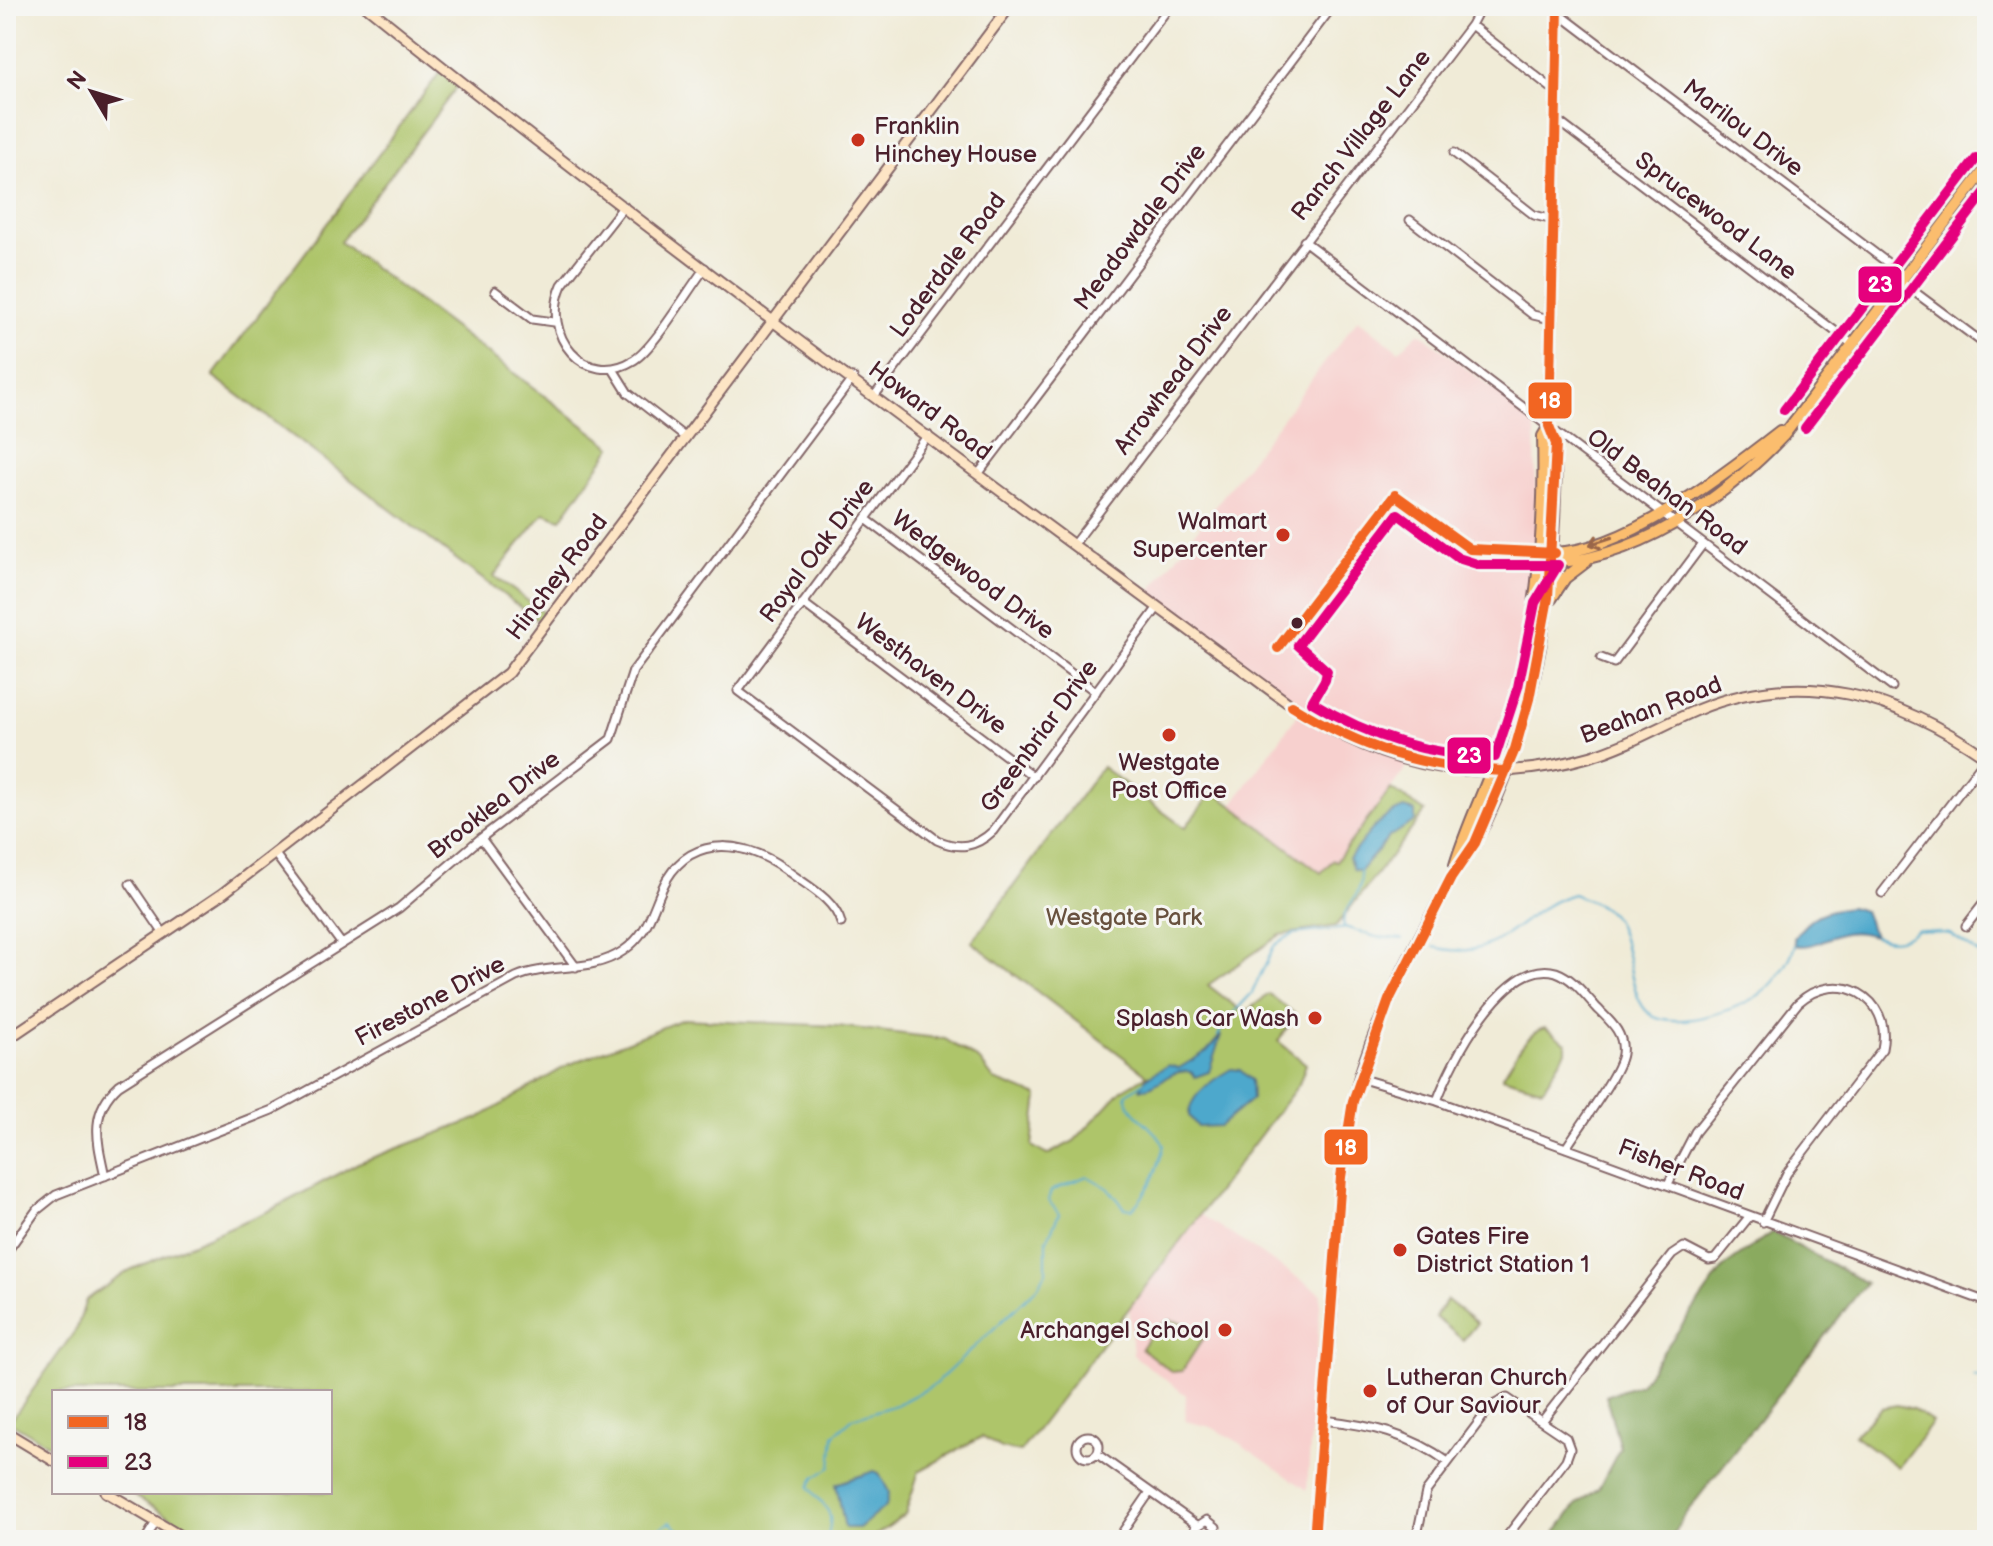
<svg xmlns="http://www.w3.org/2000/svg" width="1993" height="1546" viewBox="0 0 1993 1546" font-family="'Balsamiq Sans',sans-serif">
  <rect width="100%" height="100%" fill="#f6f6f2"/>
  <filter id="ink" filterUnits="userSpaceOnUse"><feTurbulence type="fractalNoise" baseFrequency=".0125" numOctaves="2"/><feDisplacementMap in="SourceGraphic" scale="16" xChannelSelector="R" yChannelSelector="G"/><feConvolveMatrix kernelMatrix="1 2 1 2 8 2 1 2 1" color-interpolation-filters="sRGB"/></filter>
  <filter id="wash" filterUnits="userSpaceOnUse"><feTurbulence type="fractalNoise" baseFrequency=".006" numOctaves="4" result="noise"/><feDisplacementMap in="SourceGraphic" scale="32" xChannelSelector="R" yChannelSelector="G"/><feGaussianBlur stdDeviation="1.8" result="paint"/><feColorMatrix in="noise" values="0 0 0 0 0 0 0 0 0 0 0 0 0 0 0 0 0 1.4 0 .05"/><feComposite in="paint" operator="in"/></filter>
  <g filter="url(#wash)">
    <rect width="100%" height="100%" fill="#f0ebd7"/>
    <!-- built -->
    <path fill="#f7d0ce" d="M1358 319 1399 351 1419 332 1535 421 1536 534 1520 653 1493 748 1483 758 1468 763 1411 753 1403 772 1335 862 1333 860 1321 873 1232 805 1304 706 1149 593Z
      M1200 1214 1321 1293 1307 1490 1235 1440 1211 1427 1185 1421 1186 1395 1133 1355 1129 1306Z"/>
    <!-- green -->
    <path fill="#aec56b" stroke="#7c724b" stroke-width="2" d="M444 67 459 84 340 242 612 447 561 519 544 513 494 576 546 614 541 623 213 376Z
      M1102 767 1185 828 1213 791 1321 873 1333 860 1336 861 1391 789 1425 812 1336 926 1280 935 1208 985 1244 1013 1269 994 1296 1015 1278 1041 1306 1064 1299 1084 1020 1452 1001 1448 982 1437 919 1471 905 1515 869 1540H209L128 1492H330V1392H54V1448L10 1422 77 1328 86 1300 130 1270 273 1209 358 1163 479 1118 568 1065 683 1019 837 1026 945 1039 980 1061 994 1080 1038 1096 1032 1146 1047 1155 1074 1141 1122 1090 1147 1075 972 942Z
      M1545 1028 1566 1043V1051L1543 1089 1502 1077C1512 1062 1526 1032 1545 1028Z
      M1447 1300 1477 1323 1463 1340 1435 1317Z
      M1169 1320 1184 1323 1204 1337 1182 1371 1172 1372 1141 1348 1155 1328Z
      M1897 1405 1913 1409 1932 1422 1898 1467 1854 1435 1881 1408Z"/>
    <!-- forest -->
    <path fill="#8aaa5f" stroke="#6a6445" stroke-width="2" d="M1772 1232 1866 1283 1683 1517 1670 1540H1550L1577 1504 1599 1488 1620 1448 1606 1396 1640 1384 1724 1267Z"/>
    <!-- water -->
    <path fill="#4ea8cc" stroke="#4c647c" stroke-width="2" d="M1404 808 1415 811V821L1390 836 1360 871 1353 869 1349 858C1365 838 1378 817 1404 808Z
      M1850 907 1864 911 1874 936C1834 922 1823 951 1795 945L1794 938C1811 915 1823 910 1850 907Z
      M1221 1035 1209 1072 1195 1077 1191 1072C1168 1068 1160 1088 1140 1089L1146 1078 1168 1065 1179 1068 1207 1051Z
      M1231 1069 1240 1070 1251 1080 1252 1099 1220 1126 1198 1127 1189 1116C1188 1096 1215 1078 1231 1069Z
      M874 1471 879 1473 889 1492 886 1506 859 1528H845L836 1484Z"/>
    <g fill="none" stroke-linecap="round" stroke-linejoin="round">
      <!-- stream -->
      <path stroke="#4ea8cc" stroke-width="2" d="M1344 927C1338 908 1366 897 1360 871
        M1874 936C1891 942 1903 941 1917 930L1950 934 1987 959
        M1434 947C1502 965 1518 910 1573 894 1585 899 1597 903 1607 910 1633 931 1626 1002 1652 1015 1679 1029 1729 1012 1754 998 1772 988 1789 965 1795 945
        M1218 1036 1225 1022 1252 993 1274 946 1282 940 1295 934 1348 928 1376 937 1403 939
        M1974 1376 1987 1380
        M615 1540H626
        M632 1540 644 1538 670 1522 683 1534V1540
        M827 1540C836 1507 825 1510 809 1487L814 1478 831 1467 834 1435 853 1418 896 1405 934 1385 1038 1287 1046 1272V1242L1059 1214 1048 1200 1051 1191 1087 1176 1108 1188 1125 1208 1132 1209C1150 1191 1158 1169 1164 1145 1155 1127 1128 1114 1126 1094L1147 1080"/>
    </g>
  </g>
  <g filter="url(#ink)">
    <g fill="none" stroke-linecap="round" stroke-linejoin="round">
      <defs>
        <path id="street" d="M1557 12 1905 276
          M1471 25 1555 91
          M1555 119 1852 344
          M1454 153 1534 215 1553 220
          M624 206 562 285C540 335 585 390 634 360 654 348 688 290 705 268
          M1410 220 1533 315 1550 319
          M1304 241 1892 687
          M1900 281 1987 346
          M495 291 532 319 554 322
          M613 369 628 393 686 438
          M875 395 1170 6
          M928 435 738 691 937 840C959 850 976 847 993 831L1158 607
          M979 473 1333 6
          M866 519 1096 692
          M1074 544 1471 25 1481 6
          M803 603 1034 777
          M1601 658 1614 663 1703 544
          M481 838 576 967
          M275 854 341 943
          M130 884 164 934
          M1882 893 1986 758
          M1966 926 1987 899
          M1359 1078 1437 1101 1987 1302
          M1437 1101C1451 1062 1505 957 1556 972 1573 978 1585 995 1597 1008 1610 1021 1625 1033 1622 1054 1619 1074 1579 1127 1566 1148
          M105 1176C97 1140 89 1112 119 1085L399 908 481 838 611 739 633 671 853 378
          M1668 1184 1695 1132 1798 1003C1837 967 1893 997 1882 1049L1787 1173 1763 1222
          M6 1253 36 1211 56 1195 272 1110 516 977C550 963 591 973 623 951 651 932 652 906 667 879 695 833 747 842 785 869 805 885 834 898 841 923
          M1323 1420C1369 1425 1410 1434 1448 1462
          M1543 1420 1672 1255 1684 1247 1709 1260 1715 1259 1749 1217
          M1077 1447a11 11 0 1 1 22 0a11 11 0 1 1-22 0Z
          M1097 1454 1197 1525
          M145 1540 156 1522
          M1117 1540 1150 1492
          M1199 1540 1195 1528 1207 1520 1216 1527 1212 1540
          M1416 1540 1426 1492 1491 1406 1507 1398 1566 1438 1570 1449 1566 1460 1504 1540"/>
        <path id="secondary" d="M366 6C668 248 981 477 1292 706 1387 769 1481 788 1592 756 1629 745 1662 725 1697 710 1803 666 1898 696 1987 758
          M6 1040 222 894 508 673 1010 6
          M6 1432 54 1461
          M106 1492 187 1540"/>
        <path id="primary" d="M1550 553C1622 554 1725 474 1780 431
          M1540 563C1633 564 1722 500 1784 435L1987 167
          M1551 599 1565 578 1586 562
          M1455 865C1468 822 1489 782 1503 739 1535 641 1546 539 1543 436L1549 426
          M1314 1540C1321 1453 1327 1367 1334 1280 1339 1212 1340 1142 1360 1076 1381 1007 1417 942 1451 878 1458 866 1468 856 1475 843 1540 722 1556 579 1556 444L1549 426 1558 6"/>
      </defs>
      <!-- street casing -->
      <use href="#street" stroke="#846667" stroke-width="11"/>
      <!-- secondary casing -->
      <use href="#secondary" stroke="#846667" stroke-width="13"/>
      <!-- primary casing -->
      <use href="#primary" stroke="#846667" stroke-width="14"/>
      <!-- street -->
      <use href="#street" stroke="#fff" stroke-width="7"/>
      <!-- secondary -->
      <use href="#secondary" stroke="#fde5c5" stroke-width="9"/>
      <!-- primary -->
      <use href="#primary" stroke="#fbbd6e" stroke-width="10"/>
      <defs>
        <path id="bus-1" d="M1395 495 1470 549 1555 553
          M1278 648 1395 495
          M1292 706C1360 748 1425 769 1505 771
          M1314 1540 1341 1177 1353 1101 1389 1000 1451 878 1475 843 1515 749 1529 699 1548 598 1556 444 1549 426 1558 6"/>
        <path id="bus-2" d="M1784 410 1976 159
          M1805 428 1987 190
          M1398 514 1458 558 1480 565H1558L1535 603 1518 687 1495 757C1428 756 1369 737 1312 702L1325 680 1327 671 1298 645Z"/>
      </defs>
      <!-- bus-1 casing -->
      <use href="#bus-1" stroke="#f6f6f2" stroke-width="16"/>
      <!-- bus-2 casing -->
      <use href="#bus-2" stroke="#f6f6f2" stroke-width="16"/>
      <!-- bus-1 -->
      <use href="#bus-1" stroke="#f26522" stroke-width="10"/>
      <!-- bus-2 -->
      <use href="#bus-2" stroke="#e5007d" stroke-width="10"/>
    </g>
    <!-- one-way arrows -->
    <defs><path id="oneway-shaft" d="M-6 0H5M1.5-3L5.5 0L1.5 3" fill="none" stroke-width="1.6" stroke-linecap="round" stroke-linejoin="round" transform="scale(2)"/></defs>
    <use stroke="#9a6649" href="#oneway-shaft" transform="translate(1601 541) rotate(162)"/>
  </g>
  <!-- markers -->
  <g fill="#c8321e" stroke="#f6f6f2" stroke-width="3">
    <circle cx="858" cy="140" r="8"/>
    <circle cx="1283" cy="535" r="8"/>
    <circle cx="1169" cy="735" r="8"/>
    <circle cx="1315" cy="1018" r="8"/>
    <circle cx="1400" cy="1250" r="8"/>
    <circle cx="1225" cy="1330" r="8"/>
    <circle cx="1370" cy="1391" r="8"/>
  </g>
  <circle fill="#4a1f2b" stroke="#f6f6f2" stroke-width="3" cx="1297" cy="623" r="7"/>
  <g text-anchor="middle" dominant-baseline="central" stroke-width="6" stroke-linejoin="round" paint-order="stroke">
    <!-- poi labels -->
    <g font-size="24" fill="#4a1f2b" stroke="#f6f6f2" text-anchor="start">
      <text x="874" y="126">Franklin<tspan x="874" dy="28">Hinchey House</tspan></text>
      <text x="1267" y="521" text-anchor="end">Walmart<tspan x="1267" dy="28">Supercenter</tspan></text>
      <text x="1169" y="762" text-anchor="middle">Westgate<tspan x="1169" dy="28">Post Office</tspan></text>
      <text x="1299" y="1018" text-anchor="end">Splash Car Wash</text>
      <text x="1416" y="1236">Gates Fire<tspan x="1416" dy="28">District Station 1</tspan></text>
      <text x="1209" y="1330" text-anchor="end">Archangel School</text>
      <text x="1386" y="1377">Lutheran Church<tspan x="1386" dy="28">of Our Saviour</tspan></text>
    </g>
    <!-- street labels -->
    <g font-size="24" fill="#4a1f2b" stroke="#f6f6f2">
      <text transform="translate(1743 128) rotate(37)">Marilou Drive</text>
      <text transform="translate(1361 135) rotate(-52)">Ranch Village Lane</text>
      <text transform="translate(1716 216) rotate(37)">Sprucewood Lane</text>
      <text transform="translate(1140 227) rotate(-53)">Meadowdale Drive</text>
      <text transform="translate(948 265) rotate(-53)">Loderdale Road</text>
      <text transform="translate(1173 380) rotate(-53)">Arrowhead Drive</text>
      <text transform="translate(930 411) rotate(37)">Howard Road</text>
      <text transform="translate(1667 492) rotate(37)">Old Beahan Road</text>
      <text transform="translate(817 551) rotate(-53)">Royal Oak Drive</text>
      <text transform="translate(973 575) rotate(37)">Wedgewood Drive</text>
      <text transform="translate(557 577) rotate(-53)">Hinchey Road</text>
      <text transform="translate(931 674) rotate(37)">Westhaven Drive</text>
      <text transform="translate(1651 710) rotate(-21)">Beahan Road</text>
      <text transform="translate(1039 736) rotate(-54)">Greenbriar Drive</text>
      <text transform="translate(494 805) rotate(-38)">Brooklea Drive</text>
      <text transform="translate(430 1001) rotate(-28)">Firestone Drive</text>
      <text transform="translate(1681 1170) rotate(21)">Fisher Road</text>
    </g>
    <!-- park labels -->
    <g font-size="24" fill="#68513e" stroke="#f6f6f2">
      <text x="1124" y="917">Westgate Park</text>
    </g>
  </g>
  <g stroke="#f6f6f2" stroke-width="3">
    <rect x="1857" y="265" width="46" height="39" rx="8" fill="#e5007d"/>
    <rect x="1527" y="381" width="46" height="39" rx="8" fill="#f26522"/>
    <rect x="1446" y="736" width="46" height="39" rx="8" fill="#e5007d"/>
    <rect x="1323" y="1128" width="46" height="38" rx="8" fill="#f26522"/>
  </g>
  <g font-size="22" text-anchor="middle" font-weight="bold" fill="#fff">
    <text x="1880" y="292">23</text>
    <text x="1550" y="408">18</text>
    <text x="1469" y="763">23</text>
    <text x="1346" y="1155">18</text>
  </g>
  <!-- margin -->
  <rect width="1993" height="1546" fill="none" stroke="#f6f6f2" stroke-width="32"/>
  <!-- legend -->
  <rect x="52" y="1390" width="280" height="104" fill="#f6f6f2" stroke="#b1a0a2" stroke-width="2"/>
  <rect x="68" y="1416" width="40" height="12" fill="#f26522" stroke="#b1a0a2" stroke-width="2"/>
  <text x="124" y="1430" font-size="24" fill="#4a1f2b">18</text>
  <rect x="68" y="1456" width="40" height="12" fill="#e5007d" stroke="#b1a0a2" stroke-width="2"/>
  <text x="124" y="1470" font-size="24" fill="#4a1f2b">23</text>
  <!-- north arrow -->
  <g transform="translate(92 92) rotate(308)" stroke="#f6f6f2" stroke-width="6" paint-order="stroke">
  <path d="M0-6L14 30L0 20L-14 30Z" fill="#4a1f2b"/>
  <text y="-12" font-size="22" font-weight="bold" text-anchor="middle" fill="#4a1f2b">N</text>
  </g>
</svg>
